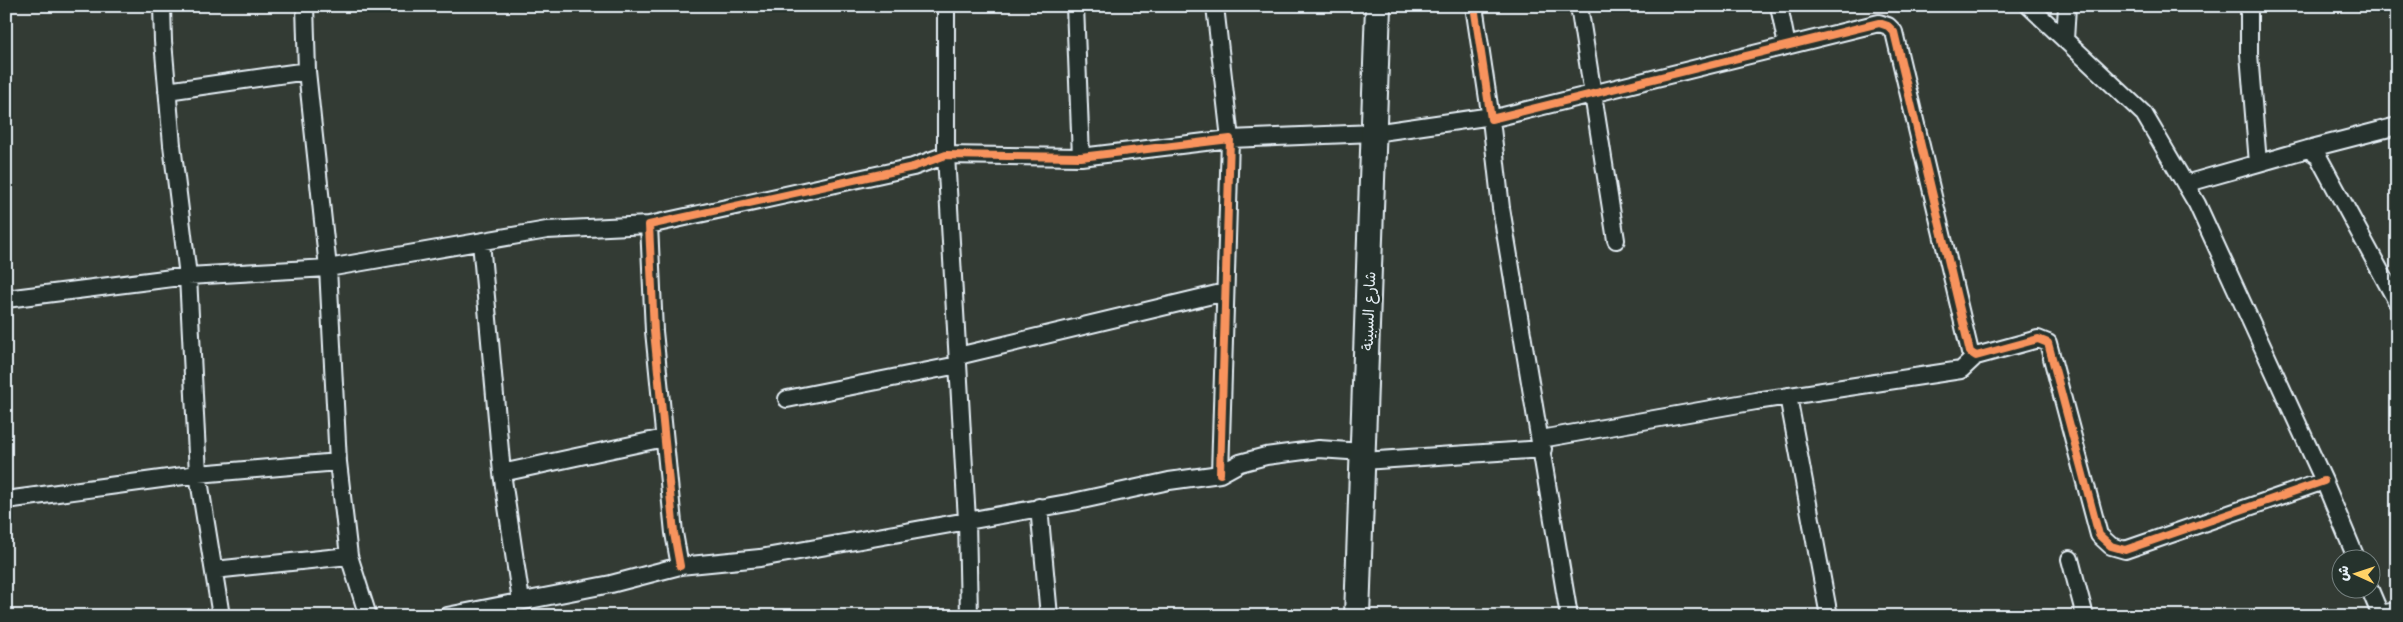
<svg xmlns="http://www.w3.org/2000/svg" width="2403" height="622" viewBox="0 0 2403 622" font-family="Mali,'Playpen Sans Arabic',sans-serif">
  <rect width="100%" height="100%" fill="#333b34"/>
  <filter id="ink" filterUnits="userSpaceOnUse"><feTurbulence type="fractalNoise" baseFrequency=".02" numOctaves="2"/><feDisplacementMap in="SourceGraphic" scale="10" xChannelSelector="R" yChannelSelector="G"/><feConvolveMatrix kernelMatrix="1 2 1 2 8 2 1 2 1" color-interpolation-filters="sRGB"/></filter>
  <g filter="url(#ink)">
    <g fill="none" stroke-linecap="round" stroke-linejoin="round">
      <defs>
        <path id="street" d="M162 6 163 41 172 145 188 276 198 474 221 616
          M305 6 307 71 328 268 338 462 349 556 368 616
          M946 6V155L967 520 969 616
          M1075 6 1081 157
          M1215 6 1230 139 1374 133 1485 117 1491 119 1501 208 1569 616
          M1474 6 1491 119 1879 23 1888 26 1894 32 1970 352 1976 356 2038 339 2048 343 2099 535 2111 546 2125 550 2324 481
          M1579 6 1616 240
          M1779 6 1787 46
          M2029 6 2144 114 2197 204 2324 481 2357 560
          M2249 6V54L2258 163
          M2065 40 2067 6
          M167 91 307 71
          M2308 149 2397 126
          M2185 184 2308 149 2318 156 2397 302
          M481 242 502 473 521 601
          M6 299 188 276 328 268 547 230 649 225
          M958 356 1225 292
          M1788 396 1829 616
          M787 399 958 365
          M1541 439 1756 401 1961 370 1976 356
          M1363 461 1543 449
          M502 473 664 438
          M6 500 198 474 338 462
          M1039 507 1049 616
          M2070 559 2085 616
          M680 566 674 533 654 331 649 225 913 167 946 155 1081 157 1230 139 1220 474
          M214 570 349 556
          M2370 590 2381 616
          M2380 614 2397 611
          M447 616 611 584 680 566 760 558 1073 502 1169 481 1220 474 1240 463 1266 456 1319 449 1363 452"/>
        <path id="secondary" d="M1357 616 1378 6"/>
      </defs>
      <!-- street casing -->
      <use href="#street" stroke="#e8f1f8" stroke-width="20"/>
      <!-- secondary casing -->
      <use href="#secondary" stroke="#e8f1f8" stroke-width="28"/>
      <!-- street -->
      <use href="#street" stroke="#26332d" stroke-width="16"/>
      <!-- secondary -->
      <use href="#secondary" stroke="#26332d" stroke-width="24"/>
      <defs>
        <path id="cycleway" d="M1474 6 1491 119 1879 23 1888 26 1894 32 1970 352 1976 356 2038 339 2048 343 2099 535 2111 546 2125 550 2324 481
          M680 566 674 533 654 331 649 225 913 167 946 155 1081 157 1230 139 1220 474"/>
      </defs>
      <!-- cycleway casing -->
      <use href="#cycleway" stroke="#26332d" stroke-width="11"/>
      <!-- cycleway -->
      <use href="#cycleway" stroke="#f8935d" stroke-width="8"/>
    </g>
  </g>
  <g text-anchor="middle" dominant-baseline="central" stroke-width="4.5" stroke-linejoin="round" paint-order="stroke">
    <!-- street labels -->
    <g font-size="15" fill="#e8f1f8" stroke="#26332d">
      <text transform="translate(1368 311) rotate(-88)">شارع السبينة</text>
    </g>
  </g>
  <!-- margin -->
  <rect width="2403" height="622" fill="none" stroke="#26332d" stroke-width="25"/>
  <rect x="12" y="12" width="2378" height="597" fill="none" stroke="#e8f1f8" stroke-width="2" filter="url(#ink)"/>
  <!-- north arrow -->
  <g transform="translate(2356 574) rotate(273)"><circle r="24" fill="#26332d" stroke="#747f7e"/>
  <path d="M0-4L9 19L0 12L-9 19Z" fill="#ffd166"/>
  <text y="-8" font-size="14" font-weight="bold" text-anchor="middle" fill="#e8f1f8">ش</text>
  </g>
</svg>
